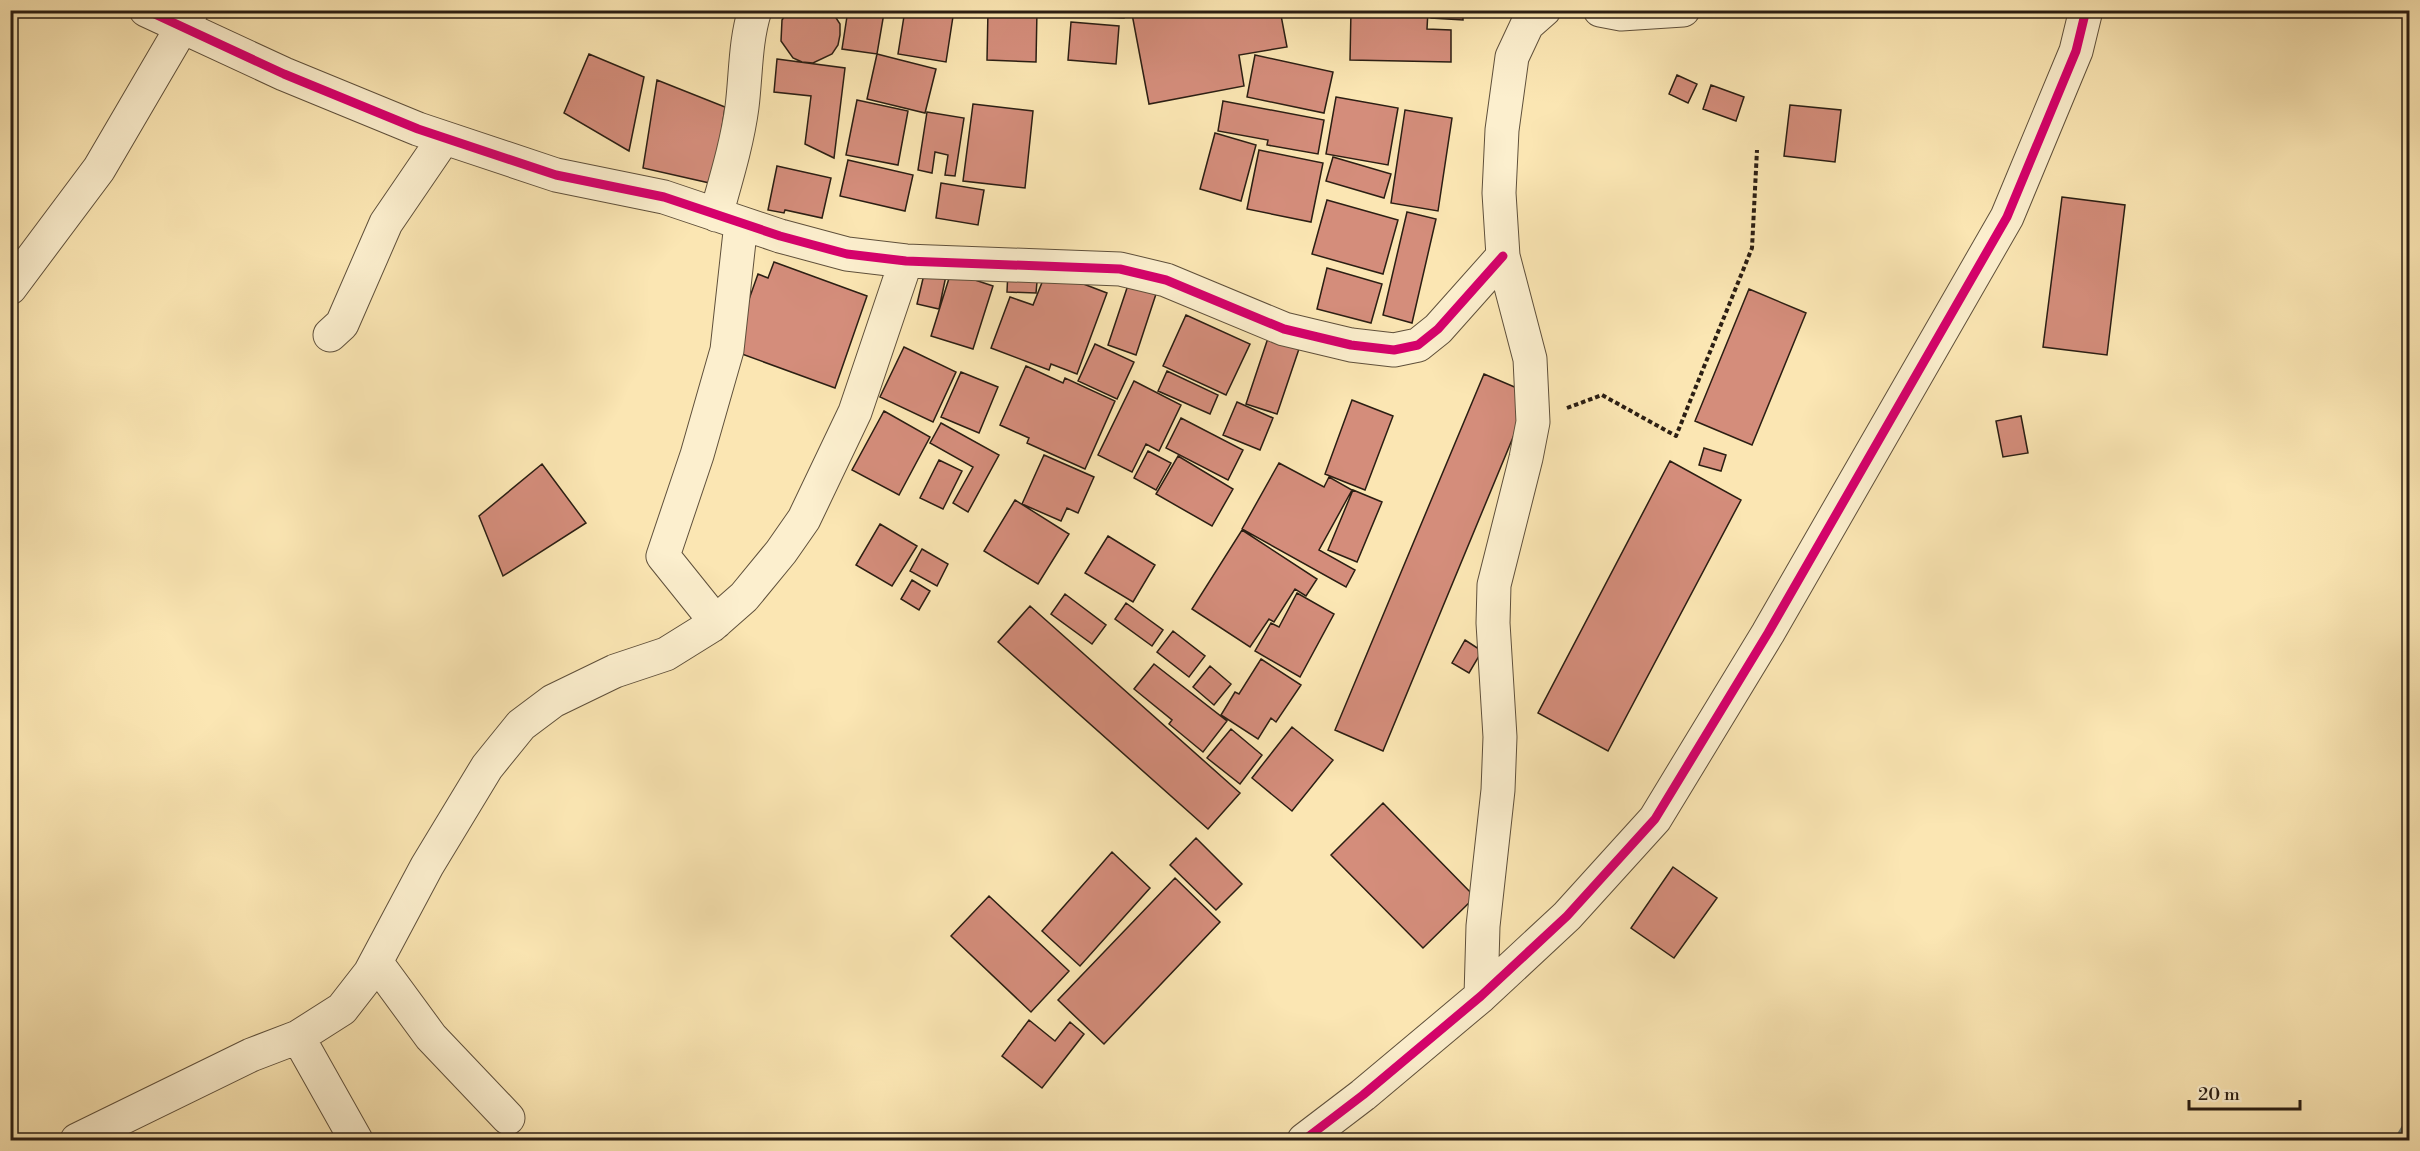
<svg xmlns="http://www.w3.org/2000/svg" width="2420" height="1151" viewBox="0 0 2420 1151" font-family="'Libre Bodoni',serif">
  <rect width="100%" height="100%" fill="#fbe6b3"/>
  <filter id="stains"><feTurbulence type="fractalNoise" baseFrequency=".00333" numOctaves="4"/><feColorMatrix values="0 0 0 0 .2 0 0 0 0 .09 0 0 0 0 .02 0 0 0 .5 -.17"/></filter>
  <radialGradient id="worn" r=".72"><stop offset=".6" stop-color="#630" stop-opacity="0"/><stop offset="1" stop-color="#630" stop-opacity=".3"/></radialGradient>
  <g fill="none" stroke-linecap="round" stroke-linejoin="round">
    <!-- stream -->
    <path stroke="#717e74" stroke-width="10" d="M2399 1140 2410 1122"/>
  </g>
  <!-- building -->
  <path fill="#d48d7b" stroke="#2b1e13" stroke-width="1.5" d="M831 10 840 24V35L838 45 832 54 813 63 802 62 793 58 781 41 782 20 788 11Z
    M848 10 884 13 877 54 842 49Z
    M905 10H954L946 62 898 54Z
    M988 10H1037L1036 62 987 60Z
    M1076 10H1124V18L1076 16Z
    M1150 10H1280L1287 47 1239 55 1244 86 1149 104 1132 14Z
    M1351 10H1428L1427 29 1451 30V62L1350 60Z
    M1431 10H1463V20L1431 18Z
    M1071 22 1119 26 1116 64 1068 60Z
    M589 54 644 77 629 151 564 113Z
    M877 54 936 69 925 113 867 99Z
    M1255 55 1333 72 1324 113 1247 97Z
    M777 59 845 68 834 158 805 144 811 96 774 92Z
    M1677 75 1697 84 1688 103 1669 94Z
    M657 80 725 107 714 184 643 168Z
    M1711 85 1744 97 1736 121 1703 109Z
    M1336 97 1398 108 1388 165 1326 154Z
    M857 100 908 111 898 165 846 155Z
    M1223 101 1324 120 1318 154 1267 145 1268 140 1218 131Z
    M973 104 1033 111 1025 188 963 181Z
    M1790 105 1841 110 1835 162 1784 156Z
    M1405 110 1452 118 1438 211 1391 203Z
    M927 112 964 118 955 176 945 175 948 155 935 152 932 173 918 170Z
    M1215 133 1256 145 1241 201 1200 189Z
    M1259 150 1323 163 1311 222 1247 209Z
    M1333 157 1391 174 1384 198 1326 181Z
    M848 160 913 175 905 211 840 196Z
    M777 166 831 178 822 218 785 210 784 213 768 210Z
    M941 183 984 190 978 225 936 218Z
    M2062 197 2125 205 2107 355 2043 347Z
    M1327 200 1398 220 1383 274 1312 254Z
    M1407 212 1436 219 1412 323 1383 315Z
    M774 262 867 296 835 388 731 350 758 274 768 278Z
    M926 266 947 271 939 309 917 304Z
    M1327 268 1382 284 1371 323 1317 309Z
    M1008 270 1038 271 1036 293 1007 292Z
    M1047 270 1107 293 1077 374 1051 364 1049 370 991 348 1010 297 1033 305Z
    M951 272 993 286 973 349 931 336Z
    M1130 279 1158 288 1136 355 1108 345Z
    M1749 289 1806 313 1752 445 1695 421Z
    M1186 315 1250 344 1226 395 1163 366Z
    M1270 332 1301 343 1277 414 1246 404Z
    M1095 344 1134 362 1117 399 1078 381Z
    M904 347 956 372 933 422 880 397Z
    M1026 366 1063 383 1065 378 1115 401 1085 469 1027 443 1029 438 1000 425Z
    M1167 371 1218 395 1210 414 1158 391Z
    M961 372 998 387 979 433 941 417Z
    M1484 374 1531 394 1383 751 1335 730Z
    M1134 381 1181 405 1159 451 1146 444 1132 472 1098 455Z
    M1352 400 1393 416 1365 490 1325 474Z
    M1237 402 1273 418 1260 450 1223 435Z
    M884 411 930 437 899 495 852 470Z
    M2021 416 2028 453 2003 457 1996 421Z
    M1181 418 1243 450 1228 480 1166 448Z
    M941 423 999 455 968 512 953 503 973 467 930 443Z
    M1704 448 1726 455 1721 471 1699 465Z
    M1148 451 1171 463 1156 490 1134 478Z
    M1044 455 1094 477 1078 513 1067 508 1061 521 1022 504Z
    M1178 456 1233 489 1212 526 1156 494Z
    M939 460 962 471 943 509 920 498Z
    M1670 461 1741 500 1608 751 1538 713Z
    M1279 463 1324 487 1329 477 1352 490 1319 550 1355 570 1346 587 1242 529Z
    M542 464 586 523 503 576 479 516Z
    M1353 490 1382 502 1357 562 1328 550Z
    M1015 500 1069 534 1038 584 984 551Z
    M880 524 917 546 892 586 856 565Z
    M1242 530 1317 579 1306 596 1295 589 1274 622 1269 619 1250 647 1192 609Z
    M1108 536 1155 565 1133 602 1085 573Z
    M922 549 948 564 937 586 910 571Z
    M912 580 930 591 919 610 901 599Z
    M1297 593 1334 614 1300 677 1255 651 1271 623 1279 627Z
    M1065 594 1106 625 1092 644 1051 614Z
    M1126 603 1163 630 1152 646 1115 619Z
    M1030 606 1240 793 1208 829 998 642Z
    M1173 631 1205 656 1189 677 1157 652Z
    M1465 640 1482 651 1469 673 1452 663Z
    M1261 659 1301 685 1276 722 1271 718 1258 739 1221 715 1235 692 1239 694Z
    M1154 664 1227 721 1203 752 1169 724 1172 720 1134 689Z
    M1210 666 1231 684 1214 705 1193 687Z
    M1292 727 1333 760 1292 811 1252 778Z
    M1231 729 1262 755 1240 784 1207 758Z
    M1383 803 1475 897 1423 948 1331 855Z
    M1196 838 1242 884 1216 910 1170 865Z
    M1112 852 1150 888 1080 966 1042 931Z
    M1673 867 1717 898 1674 958 1631 928Z
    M1175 878 1220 922 1104 1044 1058 1000Z
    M989 896 1069 971 1031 1012 951 936Z
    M1029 1020 1055 1041 1070 1022 1084 1034 1042 1088 1002 1056Z"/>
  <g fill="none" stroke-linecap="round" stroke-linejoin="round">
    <defs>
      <path id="minor" d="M146 10 284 74 418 129 556 175 664 197 780 236 847 254 906 261 1120 269 1166 280 1284 329 1351 345 1394 350 1418 345 1438 329 1503 256
        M1600 10 1621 14 1683 10
        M716 215C726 179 737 144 742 107 746 75 745 41 755 10
        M10 288 99 169 192 10
        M330 335 342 324 386 223 444 138
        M716 622 663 556 697 455 727 350 741 223
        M376 962 431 1037 508 1118
        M1481 996 1483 926 1498 790 1500 737 1493 623 1494 585 1526 458 1533 422 1530 359 1503 256 1499 193 1502 130 1512 57 1527 25 1544 10
        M298 1037 356 1140
        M77 1140 251 1055 298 1037 342 1009 370 973 427 866 487 767 521 725 553 701 615 671 666 654 711 626 744 597 781 552 804 519 855 412 906 261
        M1304 1140 1363 1095 1481 996 1567 916 1655 819 1768 633 2007 217 2076 51 2086 10"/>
    </defs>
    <!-- minor casing -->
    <use href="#minor" stroke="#5f503b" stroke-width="35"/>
    <!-- path -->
    <path stroke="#2b1e13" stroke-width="4" stroke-dasharray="4.5 3" stroke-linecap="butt" d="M1567 408 1602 395 1676 436 1752 248 1757 150"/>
    <!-- minor -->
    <use href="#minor" stroke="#fcefce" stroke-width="33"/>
    <defs>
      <path id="cycleway" d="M146 10 284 74 418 129 556 175 664 197 780 236 847 254 906 261 1120 269 1166 280 1284 329 1351 345 1394 350 1418 345 1438 329 1503 256
        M1304 1140 1363 1095 1481 996 1567 916 1655 819 1768 633 2007 217 2076 51 2086 10"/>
    </defs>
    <!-- cycleway casing -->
    <use href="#cycleway" stroke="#fcefce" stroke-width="13"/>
    <!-- cycleway -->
    <use href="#cycleway" stroke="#d6006c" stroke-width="9"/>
  </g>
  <!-- margin -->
  <rect width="2420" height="1151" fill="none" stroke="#fbe6b3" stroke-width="36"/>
  <rect x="12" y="12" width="2396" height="1127" fill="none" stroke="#2b1e13" stroke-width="3"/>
  <rect x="18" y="18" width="2384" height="1115" fill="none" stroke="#2b1e13" stroke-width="1.5"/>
  <!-- scale -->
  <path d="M2189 1100v9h111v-9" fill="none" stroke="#2b1e13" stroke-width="3"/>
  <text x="2198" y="1100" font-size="18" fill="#2b1e13" stroke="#fcefce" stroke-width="4.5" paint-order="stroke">20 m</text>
  <rect width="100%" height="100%" filter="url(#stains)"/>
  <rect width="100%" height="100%" fill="url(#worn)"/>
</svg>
